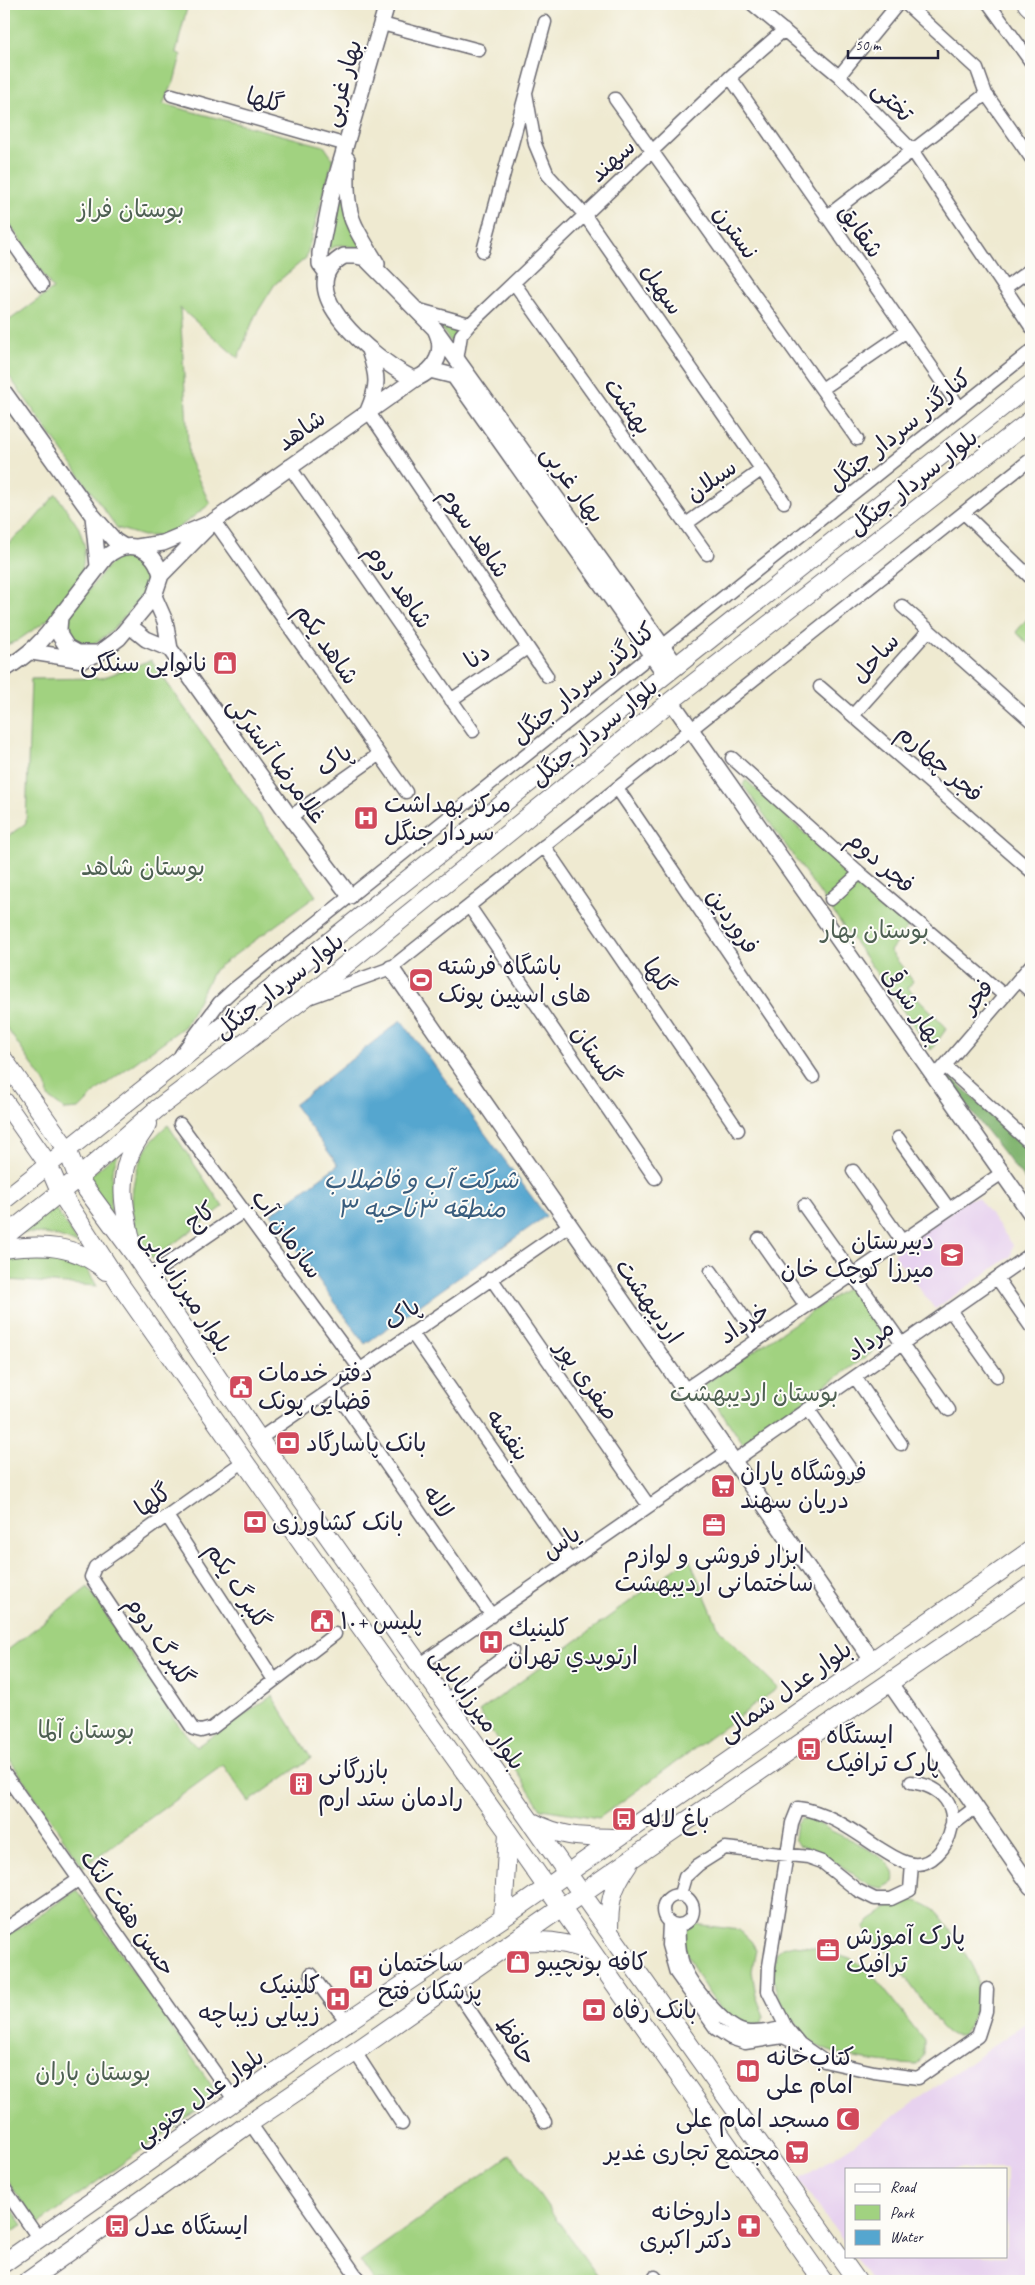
<svg xmlns="http://www.w3.org/2000/svg" width="1035" height="2285" viewBox="0 0 1035 2285" font-family="Caveat,'Playpen Sans Arabic',sans-serif">
  <rect width="100%" height="100%" fill="#fdfcf7"/>
  <filter id="ink" filterUnits="userSpaceOnUse"><feTurbulence type="fractalNoise" baseFrequency=".02" numOctaves="2"/><feDisplacementMap in="SourceGraphic" scale="10" xChannelSelector="R" yChannelSelector="G"/><feConvolveMatrix kernelMatrix="1 2 1 2 8 2 1 2 1" color-interpolation-filters="sRGB"/></filter>
  <filter id="wash" filterUnits="userSpaceOnUse"><feTurbulence type="fractalNoise" baseFrequency=".0096" numOctaves="4" result="noise"/><feDisplacementMap in="SourceGraphic" scale="20" xChannelSelector="R" yChannelSelector="G"/><feGaussianBlur stdDeviation="1.12" result="paint"/><feColorMatrix in="noise" values="0 0 0 0 0 0 0 0 0 0 0 0 0 0 0 0 0 1.4 0 .05"/><feComposite in="paint" operator="in"/></filter>
  <g filter="url(#wash)">
    <rect width="100%" height="100%" fill="#efead1"/>
    <!-- built -->
    <path fill="#e7d2ef" d="M978 1198 1013 1245 1011 1256 935 1309 893 1254 968 1199Z
      M1031 2019V2281H872L854 2256H1006V2169H846V2245L799 2180 862 2139Z"/>
    <!-- green -->
    <path fill="#a1d280" stroke="#627a5e" d="M4 4H188L176 52 181 55 174 82 163 104 324 146 333 159 306 258 275 284 255 316 238 358 180 308 189 459 210 504 168 536H143L117 528 4 369V324L53 289 4 215Z
      M342 171 361 248 340 245 324 251Z
      M436 320 458 328 451 343Z
      M56 494 79 528 85 547 81 580 53 616 17 641 4 646V547L29 526Z
      M122 556C136 558 152 566 149 583 141 597 107 643 90 644 79 645 72 635 67 626L68 616 107 567 113 561Z
      M1031 614V647L1016 632Z
      M151 660 316 896 214 970 185 1026 99 1089 79 1109 65 1110 48 1097 47 1086 4 1024V839L26 823 31 679 102 678Z
      M746 780 908 927 890 951 913 981 908 988 947 1028 931 1050 743 785Z
      M168 1125 223 1207 153 1259C149 1254 141 1247 139 1241 124 1201 133 1151 168 1125Z
      M119 1152 112 1171 111 1214 85 1180Z
      M55 1208 79 1245C59 1235 41 1232 19 1233Z
      M50 1254 85 1266 97 1286 7 1280 4 1283V1256Z
      M850 1286 888 1341 743 1444 703 1385Z
      M689 1558 719 1629 778 1688 599 1818 541 1809 479 1712Z
      M88 1587 174 1719 196 1747 272 1696 311 1758 249 1802 223 1765 83 1867 4 1751V1653Z
      M801 1819C815 1818 824 1828 836 1833 852 1841 901 1860 893 1882L883 1888 871 1886 831 1859 799 1845 794 1839 796 1824Z
      M77 1890 218 2095 38 2224 4 2176V1938Z
      M902 1899C913 1900 925 1902 934 1910 945 1920 975 1966 977 1979 979 1997 974 2021 963 2035 953 2038 948 2034 941 2027L887 1952 868 1935 864 1928 870 1920Z
      M695 1924 739 1930 751 1941 756 1949 752 1971 756 1996 764 2016 761 2024C755 2025 744 2025 738 2023 717 2015 684 1956 681 1934L685 1927Z
      M794 1945 820 1948 850 1958 872 1974 924 2040V2055L917 2065C890 2064 839 2059 816 2045 804 2037 797 2025 789 2014 773 1989 771 1981 776 1953L782 1948Z
      M511 2154 600 2281H374L360 2261Z
      M4 2197 23 2225 4 2238Z"/>
    <!-- forest -->
    <path fill="#80b46e" stroke="#516b54" d="M950 1076 1031 1151V1188L945 1078Z"/>
    <!-- water -->
    <path fill="#55a6cf" stroke="#3c6485" d="M401 1020 546 1216 365 1344 271 1214 338 1165 294 1105Z"/>
  </g>
  <g filter="url(#ink)">
    <g fill="none" stroke-linecap="round" stroke-linejoin="round">
      <defs>
        <path id="minor" d="M752 4 839 76 912 150 1031 327
          M906 4 977 69 986 94 1031 158
          M989 4 1031 62
          M382 24 479 50
          M839 76 898 4
          M730 77 960 408
          M526 93 535 144 548 175 584 214 784 502
          M172 95 347 145
          M615 99 857 439
          M826 217 986 94
          M4 230 42 285
          M483 251 545 22
          M514 283 707 554
          M1005 288 1031 269
          M416 309 470 324
          M457 360 461 335 470 324 730 77 784 30
          M822 389 905 332
          M368 411 547 676
          M289 466 473 731
          M964 513 1031 578
          M214 521 406 792
          M686 524 761 470
          M902 606 1031 721
          M820 687 1031 871
          M451 700 527 648
          M853 715 929 630
          M732 758 860 873 1005 996
          M617 788 813 1077
          M290 817 378 755
          M544 846 738 1130
          M831 899 860 873
          M469 906 655 1178
          M1018 980 1031 992
          M311 997 391 968 1031 459
          M181 1054 219 1003 234 989 1031 351
          M945 1066 1031 1144
          M935 1077 1031 965
          M180 1124 360 1369
          M898 1138 949 1209
          M853 1171 902 1241
          M804 1206 949 1410
          M759 1239 806 1306
          M711 1271 759 1339
          M155 1272 244 1211
          M491 1278 649 1506
          M997 1278 1031 1327
          M950 1310 997 1376
          M412 1333 570 1561
          M855 1377 901 1444
          M333 1388 492 1616
          M684 1390 1002 1173
          M808 1409 855 1476
          M259 1439 570 1225
          M244 1461 95 1567 91 1577 193 1729 201 1731 212 1728 335 1634
          M734 1461 1031 1254
          M167 1516 274 1680
          M418 1666 727 1452
          M444 1702 512 1651
          M4 1773 235 2101
          M911 1782C981 1792 948 1868 913 1864 901 1863 889 1854 879 1848 855 1832 827 1811 798 1808L792 1823 769 1966 768 1991 786 2027 800 2044 824 2061 874 2072 918 2078 978 2036 986 2011 987 1989
          M951 1826 976 1807
          M680 1894 685 1877 698 1865 725 1848 808 1857 822 1862 857 1890 875 1899H891L910 1890 912 1864
          M663 1910a15 15 0 1 1 30 0a15 15 0 1 1-30 0Z
          M669 1922 668 1945 676 1973 716 2029 730 2038 745 2043 783 2037 798 2044
          M679 1925C678 1940 679 1953 684 1967 691 1985 725 2027 744 2031 757 2034 772 2030 786 2027
          M4 1930 78 1880
          M311 1974 347 2022
          M452 1984 545 2122
          M355 2052 402 2124
          M250 2123 360 2281
          M4 2188 39 2239
          M655 2277 658 2281"/>
        <path id="tertiary" d="M347 159C347 181 345 206 355 226 361 239 370 252 377 264
          M344 256H356L365 258 435 329C446 350 437 370 415 379L408 376C377 360 286 288 344 256Z
          M326 272 320 264V253L332 192 387 4
          M435 329 676 665
          M430 370 454 376 665 674
          M4 392 93 516 115 541 123 546
          M368 411C379 385 378 377 369 350
          M93 516 98 566
          M137 547 163 543 208 524
          M161 575 214 521 415 379
          M154 596 165 621 170 649 290 817 350 896
          M130 626 146 639 170 649
          M32 652 83 660 99 653 119 638 154 596 161 575C154 547 128 537 106 557L60 617 59 629 60 636 67 647 78 653H99
          M4 670C29 654 43 642 60 617
          M671 701 1031 1214
          M391 968 872 1660
          M889 1682 1031 1887"/>
        <path id="secondary" d="M4 1060 67 1149 78 1178 134 1254 259 1439 857 2281
          M4 1101 48 1164 60 1192 121 1286 355 1619 508 1832 823 2281
          M4 1200 1031 384
          M4 1237 78 1178 157 1109 302 1000 671 701 1031 420
          M4 1249C42 1244 76 1244 106 1271
          M133 1249C126 1216 116 1182 132 1150 136 1141 143 1132 148 1124
          M532 1822C563 1838 583 1837 616 1838
          M503 1918 508 1832
          M609 1932C609 1903 611 1889 628 1865
          M516 1943C543 1938 568 1942 593 1953
          M4 2263 347 2022 503 1918 1031 1550
          M28 2281 250 2123 355 2052 634 1857 1031 1586"/>
        <path id="trunk" d="M1028 4 1031 7"/>
      </defs>
      <!-- minor casing -->
      <use href="#minor" stroke="#6a6870" stroke-width="15"/>
      <!-- tertiary casing -->
      <use href="#tertiary" stroke="#6a6870" stroke-width="18"/>
      <!-- secondary casing -->
      <use href="#secondary" stroke="#6a6870" stroke-width="20"/>
      <!-- trunk casing -->
      <use href="#trunk" stroke="#6a6870" stroke-width="22"/>
      <!-- minor -->
      <use href="#minor" stroke="#fff" stroke-width="12"/>
      <!-- tertiary -->
      <use href="#tertiary" stroke="#fff" stroke-width="15"/>
      <!-- secondary -->
      <use href="#secondary" stroke="#fff" stroke-width="18"/>
      <!-- trunk -->
      <use href="#trunk" stroke="#fff" stroke-width="20"/>
    </g>
  </g>
  <!-- icons -->
  <defs>
    <symbol id="shop-square" viewBox="-11 -11 22 22"><rect x="-9" y="-9" width="18" height="18" rx="4" fill="#d1495b" stroke="#fdfcf7"/><path d="M-5-2.5h2.3a2.7 3.5 0 0 1 5.4 0H5L5.5 6h-11ZM-1.5-2.5h3a1.5 2.3 0 0 0-3 0Z" fill="#fff"/></symbol>
    <symbol id="hospital-square" viewBox="-11 -11 22 22"><rect x="-9" y="-9" width="18" height="18" rx="4" fill="#d1495b" stroke="#fdfcf7"/><path d="M-5-5h3v3.5h4V-5h3V5h-3V1.5h-4V5h-3Z" fill="#fff"/></symbol>
    <symbol id="stadium-square" viewBox="-11 -11 22 22"><rect x="-9" y="-9" width="18" height="18" rx="4" fill="#d1495b" stroke="#fdfcf7"/><path d="M0-5a6.5 5 0 1 0 0 10a6.5 5 0 1 0 0-10ZM-3.5-1.8h7v3.6h-7Z" fill="#fff"/></symbol>
    <symbol id="school-square" viewBox="-11 -11 22 22"><rect x="-9" y="-9" width="18" height="18" rx="4" fill="#d1495b" stroke="#fdfcf7"/><path d="M0-5L7-2L0 1L-7-2ZM-4 1L0 2.5L4 1V4Q0 6-4 4Z" fill="#fff"/></symbol>
    <symbol id="civic-square" viewBox="-11 -11 22 22"><rect x="-9" y="-9" width="18" height="18" rx="4" fill="#d1495b" stroke="#fdfcf7"/><path d="M-.6-6.5H3V-4.5H.6V-3L4-1V1h2V6H-6V1h2V-1L-.6-3ZM-1.2 2.5V6h2.4V2.5Z" fill="#fff"/></symbol>
    <symbol id="bank-square" viewBox="-11 -11 22 22"><rect x="-9" y="-9" width="18" height="18" rx="4" fill="#d1495b" stroke="#fdfcf7"/><path d="M-6-4H6V4H-6ZM0-2.3a2.3 2.3 0 1 0 0 4.6a2.3 2.3 0 1 0 0-4.6Z" fill="#fff"/></symbol>
    <symbol id="supermarket-square" viewBox="-11 -11 22 22"><rect x="-9" y="-9" width="18" height="18" rx="4" fill="#d1495b" stroke="#fdfcf7"/><path d="M-6-5.5h2.5l.6 2H6L4.5 2H-2.5L-4.4-4H-6ZM-1.5 3.2a1.3 1.3 0 1 0 .1 0ZM3 3.2a1.3 1.3 0 1 0 .1 0Z" fill="#fff"/></symbol>
    <symbol id="office-square" viewBox="-11 -11 22 22"><rect x="-9" y="-9" width="18" height="18" rx="4" fill="#d1495b" stroke="#fdfcf7"/><path d="M-6-3h4V-5.5h4V-3h4V5H-6ZM-1-4.5V-3h2v-1.5ZM-6 0V1H6V0Z" fill="#fff"/></symbol>
    <symbol id="bus-square" viewBox="-11 -11 22 22"><rect x="-9" y="-9" width="18" height="18" rx="4" fill="#d1495b" stroke="#fdfcf7"/><path d="M-5-6H5V4H4V6H2V4H-2V6H-4V4H-5ZM-3.5-4V0h7V-4ZM-3.5 1.2v1.5H-2V1.2ZM2 1.2v1.5H3.5V1.2Z" fill="#fff"/></symbol>
    <symbol id="building-square" viewBox="-11 -11 22 22"><rect x="-9" y="-9" width="18" height="18" rx="4" fill="#d1495b" stroke="#fdfcf7"/><path d="M-4-6H4V6H1V3H-1V6H-4ZM-2.5-4.3h1.7v1.8h-1.7ZM.8-4.3h1.7v1.8H.8ZM-2.5-1h1.7V.8h-1.7ZM.8-1h1.7V.8H.8Z" fill="#fff"/></symbol>
    <symbol id="library-square" viewBox="-11 -11 22 22"><rect x="-9" y="-9" width="18" height="18" rx="4" fill="#d1495b" stroke="#fdfcf7"/><path d="M-6-4Q-3-5.5-.7-3.5V5Q-3 3-6 4ZM6-4Q3-5.5 .7-3.5V5Q3 3 6 4Z" fill="#fff"/></symbol>
    <symbol id="mosque-square" viewBox="-11 -11 22 22"><rect x="-9" y="-9" width="18" height="18" rx="4" fill="#d1495b" stroke="#fdfcf7"/><path d="M3.5-4.9A6 6 0 1 0 3.5 4.9A5 5 0 1 1 3.5-4.9Z" fill="#fff"/></symbol>
    <symbol id="pharmacy-square" viewBox="-11 -11 22 22"><rect x="-9" y="-9" width="18" height="18" rx="4" fill="#d1495b" stroke="#fdfcf7"/><path d="M-2-6h4v4h4v4h-4v4h-4v-4h-4v-4h4Z" fill="#fff"/></symbol>
  </defs>
  <g fill-rule="evenodd">
    <use href="#shop-square" x="211" y="649" width="28" height="28"/>
    <use href="#hospital-square" x="352" y="804" width="28" height="28"/>
    <use href="#stadium-square" x="407" y="966" width="28" height="28"/>
    <use href="#school-square" x="938" y="1241" width="28" height="28"/>
    <use href="#civic-square" x="227" y="1373" width="28" height="28"/>
    <use href="#bank-square" x="274" y="1429" width="28" height="28"/>
    <use href="#supermarket-square" x="709" y="1472" width="28" height="28"/>
    <use href="#bank-square" x="241" y="1508" width="28" height="28"/>
    <use href="#office-square" x="700" y="1511" width="28" height="28"/>
    <use href="#civic-square" x="308" y="1607" width="28" height="28"/>
    <use href="#hospital-square" x="477" y="1628" width="28" height="28"/>
    <use href="#bus-square" x="795" y="1735" width="28" height="28"/>
    <use href="#building-square" x="287" y="1770" width="28" height="28"/>
    <use href="#bus-square" x="610" y="1805" width="28" height="28"/>
    <use href="#office-square" x="814" y="1936" width="28" height="28"/>
    <use href="#shop-square" x="504" y="1948" width="28" height="28"/>
    <use href="#hospital-square" x="347" y="1963" width="28" height="28"/>
    <use href="#hospital-square" x="324" y="1985" width="28" height="28"/>
    <use href="#bank-square" x="580" y="1996" width="28" height="28"/>
    <use href="#library-square" x="734" y="2057" width="28" height="28"/>
    <use href="#mosque-square" x="834" y="2105" width="28" height="28"/>
    <use href="#supermarket-square" x="783" y="2138" width="28" height="28"/>
    <use href="#bus-square" x="103" y="2212" width="28" height="28"/>
    <use href="#pharmacy-square" x="735" y="2212" width="28" height="28"/>
  </g>
  <g text-anchor="middle" dominant-baseline="central" stroke-width="4" stroke-linejoin="round" paint-order="stroke">
    <!-- street labels -->
    <g font-size="24" fill="#22223b" stroke="#fdfcf7">
      <text transform="translate(342 83) rotate(-74)">بهار غربی</text>
      <text transform="translate(265 100) rotate(16)">گلها</text>
      <text transform="translate(893 101) rotate(46)">تختی</text>
      <text transform="translate(612 160) rotate(-42)">سهند</text>
      <text transform="translate(861 231) rotate(55)">شقایق</text>
      <text transform="translate(736 232) rotate(55)">نسترن</text>
      <text transform="translate(662 289) rotate(55)">سهیل</text>
      <text transform="translate(628 406) rotate(54)">بهشت</text>
      <text transform="translate(301 430) rotate(-35)">شاهد</text>
      <text transform="translate(899 430) rotate(-39)">کنارگذر سردار جنگل</text>
      <text transform="translate(711 480) rotate(-35)">سبلان</text>
      <text transform="translate(913 482) rotate(-38)">بلوار سردار جنگل</text>
      <text transform="translate(573 484) rotate(54)">بهار غربی</text>
      <text transform="translate(475 532) rotate(56)">شاهد سوم</text>
      <text transform="translate(399 586) rotate(55)">شاهد دوم</text>
      <text transform="translate(327 644) rotate(55)">شاهد یکم</text>
      <text transform="translate(477 656) rotate(-34)">دنا</text>
      <text transform="translate(875 658) rotate(-48)">ساحل</text>
      <text transform="translate(583 683) rotate(-39)">کنارگذر سردار جنگل</text>
      <text transform="translate(594 732) rotate(-39)">بلوار سردار جنگل</text>
      <text transform="translate(277 760) rotate(54)">غلامرضا آسترکی</text>
      <text transform="translate(334 760) rotate(-35)">پاک</text>
      <text transform="translate(940 763) rotate(41)">فجر چهارم</text>
      <text transform="translate(881 862) rotate(41)">فجر دوم</text>
      <text transform="translate(733 921) rotate(56)">فروردین</text>
      <text transform="translate(659 976) rotate(56)">گلها</text>
      <text transform="translate(279 986) rotate(-38)">بلوار سردار جنگل</text>
      <text transform="translate(977 996) rotate(-49)">فجر</text>
      <text transform="translate(913 1006) rotate(55)">بهار شرقی</text>
      <text transform="translate(596 1055) rotate(56)">گلستان</text>
      <text transform="translate(200 1216) rotate(-35)">کاج</text>
      <text transform="translate(287 1234) rotate(54)">سازمان آب</text>
      <text transform="translate(187 1291) rotate(56)">بلوار میرزابابایی</text>
      <text transform="translate(649 1301) rotate(55)">اردیبهشت</text>
      <text transform="translate(402 1314) rotate(-35)">پاک</text>
      <text transform="translate(744 1323) rotate(-34)">خرداد</text>
      <text transform="translate(870 1340) rotate(-35)">مرداد</text>
      <text transform="translate(587 1380) rotate(55)">صفری پور</text>
      <text transform="translate(508 1435) rotate(55)">بنفشه</text>
      <text transform="translate(153 1500) rotate(-35)">گلها</text>
      <text transform="translate(438 1502) rotate(55)">لاله</text>
      <text transform="translate(561 1542) rotate(-35)">یاس</text>
      <text transform="translate(238 1586) rotate(57)">گلبرگ یکم</text>
      <text transform="translate(160 1641) rotate(56)">گلبرگ دوم</text>
      <text transform="translate(785 1691) rotate(-35)">بلوار عدل شمالی</text>
      <text transform="translate(478 1709) rotate(54)">بلوار میرزابابایی</text>
      <text transform="translate(128 1913) rotate(55)">حسن هفت لنگ</text>
      <text transform="translate(516 2041) rotate(56)">حافظ</text>
      <text transform="translate(199 2097) rotate(-35)">بلوار عدل جنوبی</text>
    </g>
    <!-- park labels -->
    <g font-size="24" fill="#4e6053" stroke="#fdfcf7">
      <text x="131" y="209">بوستان فراز</text>
      <text x="143" y="867">بوستان شاهد</text>
      <text x="875" y="930">بوستان بهار</text>
      <text x="754" y="1393">بوستان اردیبهشت</text>
      <text x="86" y="1730">بوستان آلما</text>
      <text x="93" y="2072">بوستان باران</text>
    </g>
    <!-- poi labels -->
    <g font-size="24" fill="#22223b" stroke="#fdfcf7" text-anchor="start">
      <text x="208" y="663" text-anchor="end">نانوایی سنگکی</text>
      <text x="384" y="804">مرکز بهداشت<tspan x="384" dy="28">سردار جنگل</tspan></text>
      <text x="438" y="966">باشگاه فرشته<tspan x="438" dy="28">های اسپین پونک</tspan></text>
      <text x="934" y="1241" text-anchor="end">دبیرستان<tspan x="934" dy="28">میرزا کوچک خان</tspan></text>
      <text x="258" y="1373">دفتر خدمات<tspan x="258" dy="28">قضایی پونک</tspan></text>
      <text x="306" y="1443">بانک پاسارگاد</text>
      <text x="740" y="1472">فروشگاه یاران<tspan x="740" dy="28">دریان سهند</tspan></text>
      <text x="272" y="1522">بانک کشاورزی</text>
      <text x="714" y="1555" text-anchor="middle">ابزار فروشی و لوازم<tspan x="714" dy="28">ساختمانی اردیبهشت</tspan></text>
      <text x="340" y="1621">پلیس +۱۰</text>
      <text x="508" y="1628">كلينيك<tspan x="508" dy="28">ارتوپدي تهران</tspan></text>
      <text x="826" y="1735">ایستگاه<tspan x="826" dy="28">پارک ترافیک</tspan></text>
      <text x="318" y="1770">بازرگانی<tspan x="318" dy="28">رادمان ستد ارم</tspan></text>
      <text x="642" y="1819">باغ لاله</text>
      <text x="846" y="1936">پارک آموزش<tspan x="846" dy="28">ترافیک</tspan></text>
      <text x="536" y="1962">کافه بونچیبو</text>
      <text x="378" y="1963">ساختمان<tspan x="378" dy="28">پزشکان فتح</tspan></text>
      <text x="320" y="1985" text-anchor="end">کلینیک<tspan x="320" dy="28">زیبایی زیباچه</tspan></text>
      <text x="612" y="2010">بانک رفاه</text>
      <text x="766" y="2057">کتاب‌خانه<tspan x="766" dy="28">امام علی</tspan></text>
      <text x="830" y="2119" text-anchor="end">مسجد امام علی</text>
      <text x="780" y="2152" text-anchor="end">مجتمع تجاری غدیر</text>
      <text x="732" y="2212" text-anchor="end">داروخانه<tspan x="732" dy="28">دکتر اکبری</tspan></text>
      <text x="134" y="2226">ایستگاه عدل</text>
    </g>
    <!-- water labels -->
    <g font-size="25" font-style="italic" fill="#395d7e" stroke="#fdfcf7">
      <text x="421" y="1180">شرکت آب و فاضلاب<tspan x="421" dy="29">منطقه ۳ناحیه ۳</tspan></text>
    </g>
  </g>
  <!-- margin -->
  <rect width="1035" height="2285" fill="none" stroke="#fdfcf7" stroke-width="20"/>
  <!-- legend -->
  <rect x="845" y="2168" width="162" height="90" fill="#fdfcf7" stroke="#a5a5ac"/>
  <rect x="855" y="2184" width="25" height="8" fill="#ffffff" stroke="#a5a5ac"/>
  <text x="890" y="2192" font-size="15" fill="#22223b">Road</text>
  <rect x="855" y="2205" width="25" height="15" fill="#a1d280" stroke="#a5a5ac"/>
  <text x="890" y="2218" font-size="15" fill="#22223b">Park</text>
  <rect x="855" y="2230" width="25" height="15" fill="#55a6cf" stroke="#a5a5ac"/>
  <text x="890" y="2242" font-size="15" fill="#22223b">Water</text>
  <!-- scale -->
  <path d="M848 50v8h90v-8" fill="none" stroke="#22223b" stroke-width="2.5"/>
  <text x="855" y="50" font-size="15" fill="#22223b" stroke="#fdfcf7" stroke-width="4" paint-order="stroke">50 m</text>
</svg>
